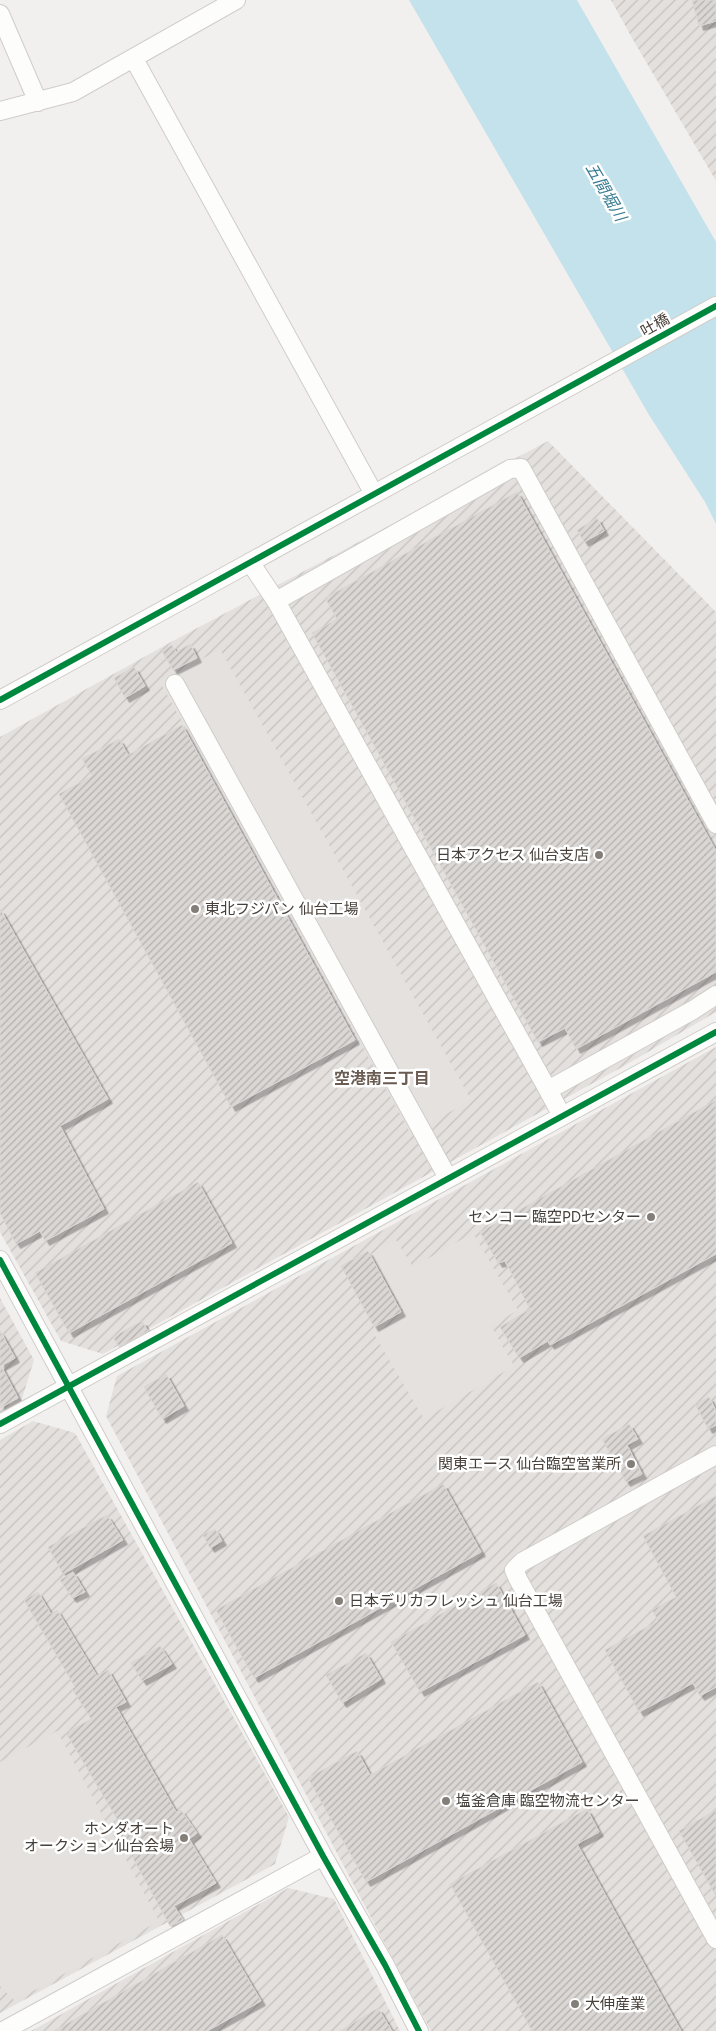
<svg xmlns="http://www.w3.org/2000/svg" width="716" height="2031" viewBox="0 0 716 2031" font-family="Figtree,'Noto Sans JP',sans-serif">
  <defs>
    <pattern id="industrial-furrows" width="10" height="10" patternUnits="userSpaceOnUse" patternTransform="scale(1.25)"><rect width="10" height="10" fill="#e4e0de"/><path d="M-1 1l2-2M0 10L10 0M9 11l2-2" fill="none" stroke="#c5c1bf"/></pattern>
    <pattern id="building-hatch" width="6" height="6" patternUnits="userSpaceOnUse" patternTransform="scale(1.25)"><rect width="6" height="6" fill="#dad7d5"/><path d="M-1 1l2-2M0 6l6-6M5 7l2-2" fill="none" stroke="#b3b0ae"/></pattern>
    <filter id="shadow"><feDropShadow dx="4.5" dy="4.5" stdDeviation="0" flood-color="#0004"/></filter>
  </defs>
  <rect width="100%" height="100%" fill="#f2f0ee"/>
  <!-- industrial -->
  <path fill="url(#industrial-furrows)" d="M611 0H716V181L632 38Z
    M548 441 716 612V1012L624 1066 103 1354 61 1341 0 1232V737L171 642Z
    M716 1047V2031H431L106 1416 117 1376Z
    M0 1298 34 1360 21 1402 0 1413Z
    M33 1421 75 1433 289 1817 275 1864 0 2013V1440Z
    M288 1888 334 1899 400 2031H31Z"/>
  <!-- parking -->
  <path fill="#e4e1df" d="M220 649 471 1100 411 1134 160 682Z
    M473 1233 518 1310 491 1326 514 1366 424 1419 374 1334 406 1315 371 1254 396 1240 413 1267Z
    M57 1731 159 1921 15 2001 0 1986V1762Z"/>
  <!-- water -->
  <path fill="#c4e2eb" d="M409 0H577L716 242V524L705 502 649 415Z"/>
  <!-- building -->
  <path fill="url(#building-hatch)" stroke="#dad7d4" filter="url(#shadow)" d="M692 0H716V21L699 26Z
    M517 492 716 851V972L576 1049 565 1028 538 1042 312 633 337 619 325 598Z
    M597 518 604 531 584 542 577 530Z
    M190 644 197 658 173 670 162 651 172 645 176 652Z
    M134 667 145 686 125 698 114 678Z
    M182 725 355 1040 231 1107 59 794 92 776 82 759 119 739 128 755Z
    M0 909 108 1099 60 1126 104 1209 45 1241 40 1231 16 1244 0 1213Z
    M716 1100V1254L550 1345 548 1341 519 1358 500 1327 530 1309 505 1261 498 1263 480 1232Z
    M198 1182 232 1243 69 1333 35 1273Z
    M368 1251 401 1312 374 1327 341 1266Z
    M142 1321 148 1331 119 1347 113 1337Z
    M0 1331 15 1358 1 1366 18 1398 0 1408Z
    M166 1374 184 1406 162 1419 144 1387Z
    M709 1397 716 1411V1425L708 1429 695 1404Z
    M629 1424 638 1439 627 1445 642 1474 626 1482 602 1439Z
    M443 1484 481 1552 254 1678 216 1610Z
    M716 1496V1687L700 1696 693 1683 639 1712 605 1650 658 1621 652 1610 676 1597 643 1536Z
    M107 1515 123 1540 63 1574 48 1547Z
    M215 1529 222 1541 210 1548 203 1535Z
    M73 1572 85 1592 72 1598 60 1580Z
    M496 1583 525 1635 420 1692 391 1642Z
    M38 1592 51 1614 57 1610 97 1676 108 1670 126 1702 116 1707 176 1812 181 1810 197 1833 189 1839 216 1883 174 1906 183 1920 170 1926 113 1822 117 1819 66 1733 91 1719 72 1689 75 1687 24 1600Z
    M160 1646 172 1664 142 1681 131 1663Z
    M366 1653 381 1679 342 1703 326 1675Z
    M538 1682 582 1762 366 1882 308 1778 357 1751 370 1775Z
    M587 1809 599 1832 577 1844 681 2031H532L450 1884Z
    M716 1810V1896L679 1831Z
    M222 1935 261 2001 207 2031H54Z
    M378 2008 392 2031H340Z"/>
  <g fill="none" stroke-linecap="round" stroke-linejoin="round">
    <defs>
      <path id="minor" d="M0 14 38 102
        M134 59 374 494
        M0 111 73 92 236 0
        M250 562 276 601 548 1090 693 1010 716 995
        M276 601 510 469 521 468 716 824
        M175 684 448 1178
        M0 700 716 306
        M548 1090 562 1116
        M0 1260 323 1856 385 1965 419 2031
        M0 1424 716 1032
        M716 1455 522 1562 514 1570 518 1579 716 1939
        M3 2031 323 1856"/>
    </defs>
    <!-- minor casing -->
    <use href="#minor" stroke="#cfccca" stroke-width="20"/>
    <!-- minor -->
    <use href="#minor" stroke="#fdfdfc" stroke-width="18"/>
    <defs>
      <path id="cycleway" d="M0 700 716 306
        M0 1260 323 1856 385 1965 419 2031
        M0 1424 716 1032"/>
    </defs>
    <!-- cycleway casing -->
    <use href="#cycleway" stroke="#fff" stroke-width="9"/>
    <!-- cycleway -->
    <use href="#cycleway" stroke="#00873e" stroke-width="6"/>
  </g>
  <!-- markers -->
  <g fill="#847e79" stroke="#fff" stroke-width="2">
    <circle cx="599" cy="855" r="5"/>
    <circle cx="195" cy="909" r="5"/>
    <circle cx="651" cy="1217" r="5"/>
    <circle cx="631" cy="1464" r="5"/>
    <circle cx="339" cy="1601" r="5"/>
    <circle cx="446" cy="1801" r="5"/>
    <circle cx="184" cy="1838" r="5"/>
    <circle cx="575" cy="2004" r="5"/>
  </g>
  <g text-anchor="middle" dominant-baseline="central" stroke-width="5" stroke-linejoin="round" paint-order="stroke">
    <!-- street labels -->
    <g font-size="15" fill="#48403a" stroke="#fff">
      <text transform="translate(655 325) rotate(-29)">吐橋</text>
    </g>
    <!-- poi labels -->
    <g font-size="15" fill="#48403a" stroke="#fff" text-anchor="end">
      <text x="589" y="855">日本アクセス 仙台支店</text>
      <text x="205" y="909" text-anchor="start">東北フジパン 仙台工場</text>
      <text x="641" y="1217">センコー 臨空PDセンター</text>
      <text x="621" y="1464">関東エース 仙台臨空営業所</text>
      <text x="349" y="1601" text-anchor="start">日本デリカフレッシュ 仙台工場</text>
      <text x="456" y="1801" text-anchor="start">塩釜倉庫 臨空物流センター</text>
      <text x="174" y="1829">ホンダオート<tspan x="174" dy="17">オークション仙台会場</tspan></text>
      <text x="585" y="2004" text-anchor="start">大伸産業</text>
    </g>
    <!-- water labels -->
    <g font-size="16" font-style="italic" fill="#377c92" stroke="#fff">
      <text transform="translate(606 192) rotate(60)">五間堀川</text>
    </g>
    <!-- neighbourhood labels -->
    <g font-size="16" font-weight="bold" fill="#6a5c53" stroke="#fff">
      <text x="382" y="1078">空港南三丁目</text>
    </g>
  </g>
</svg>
